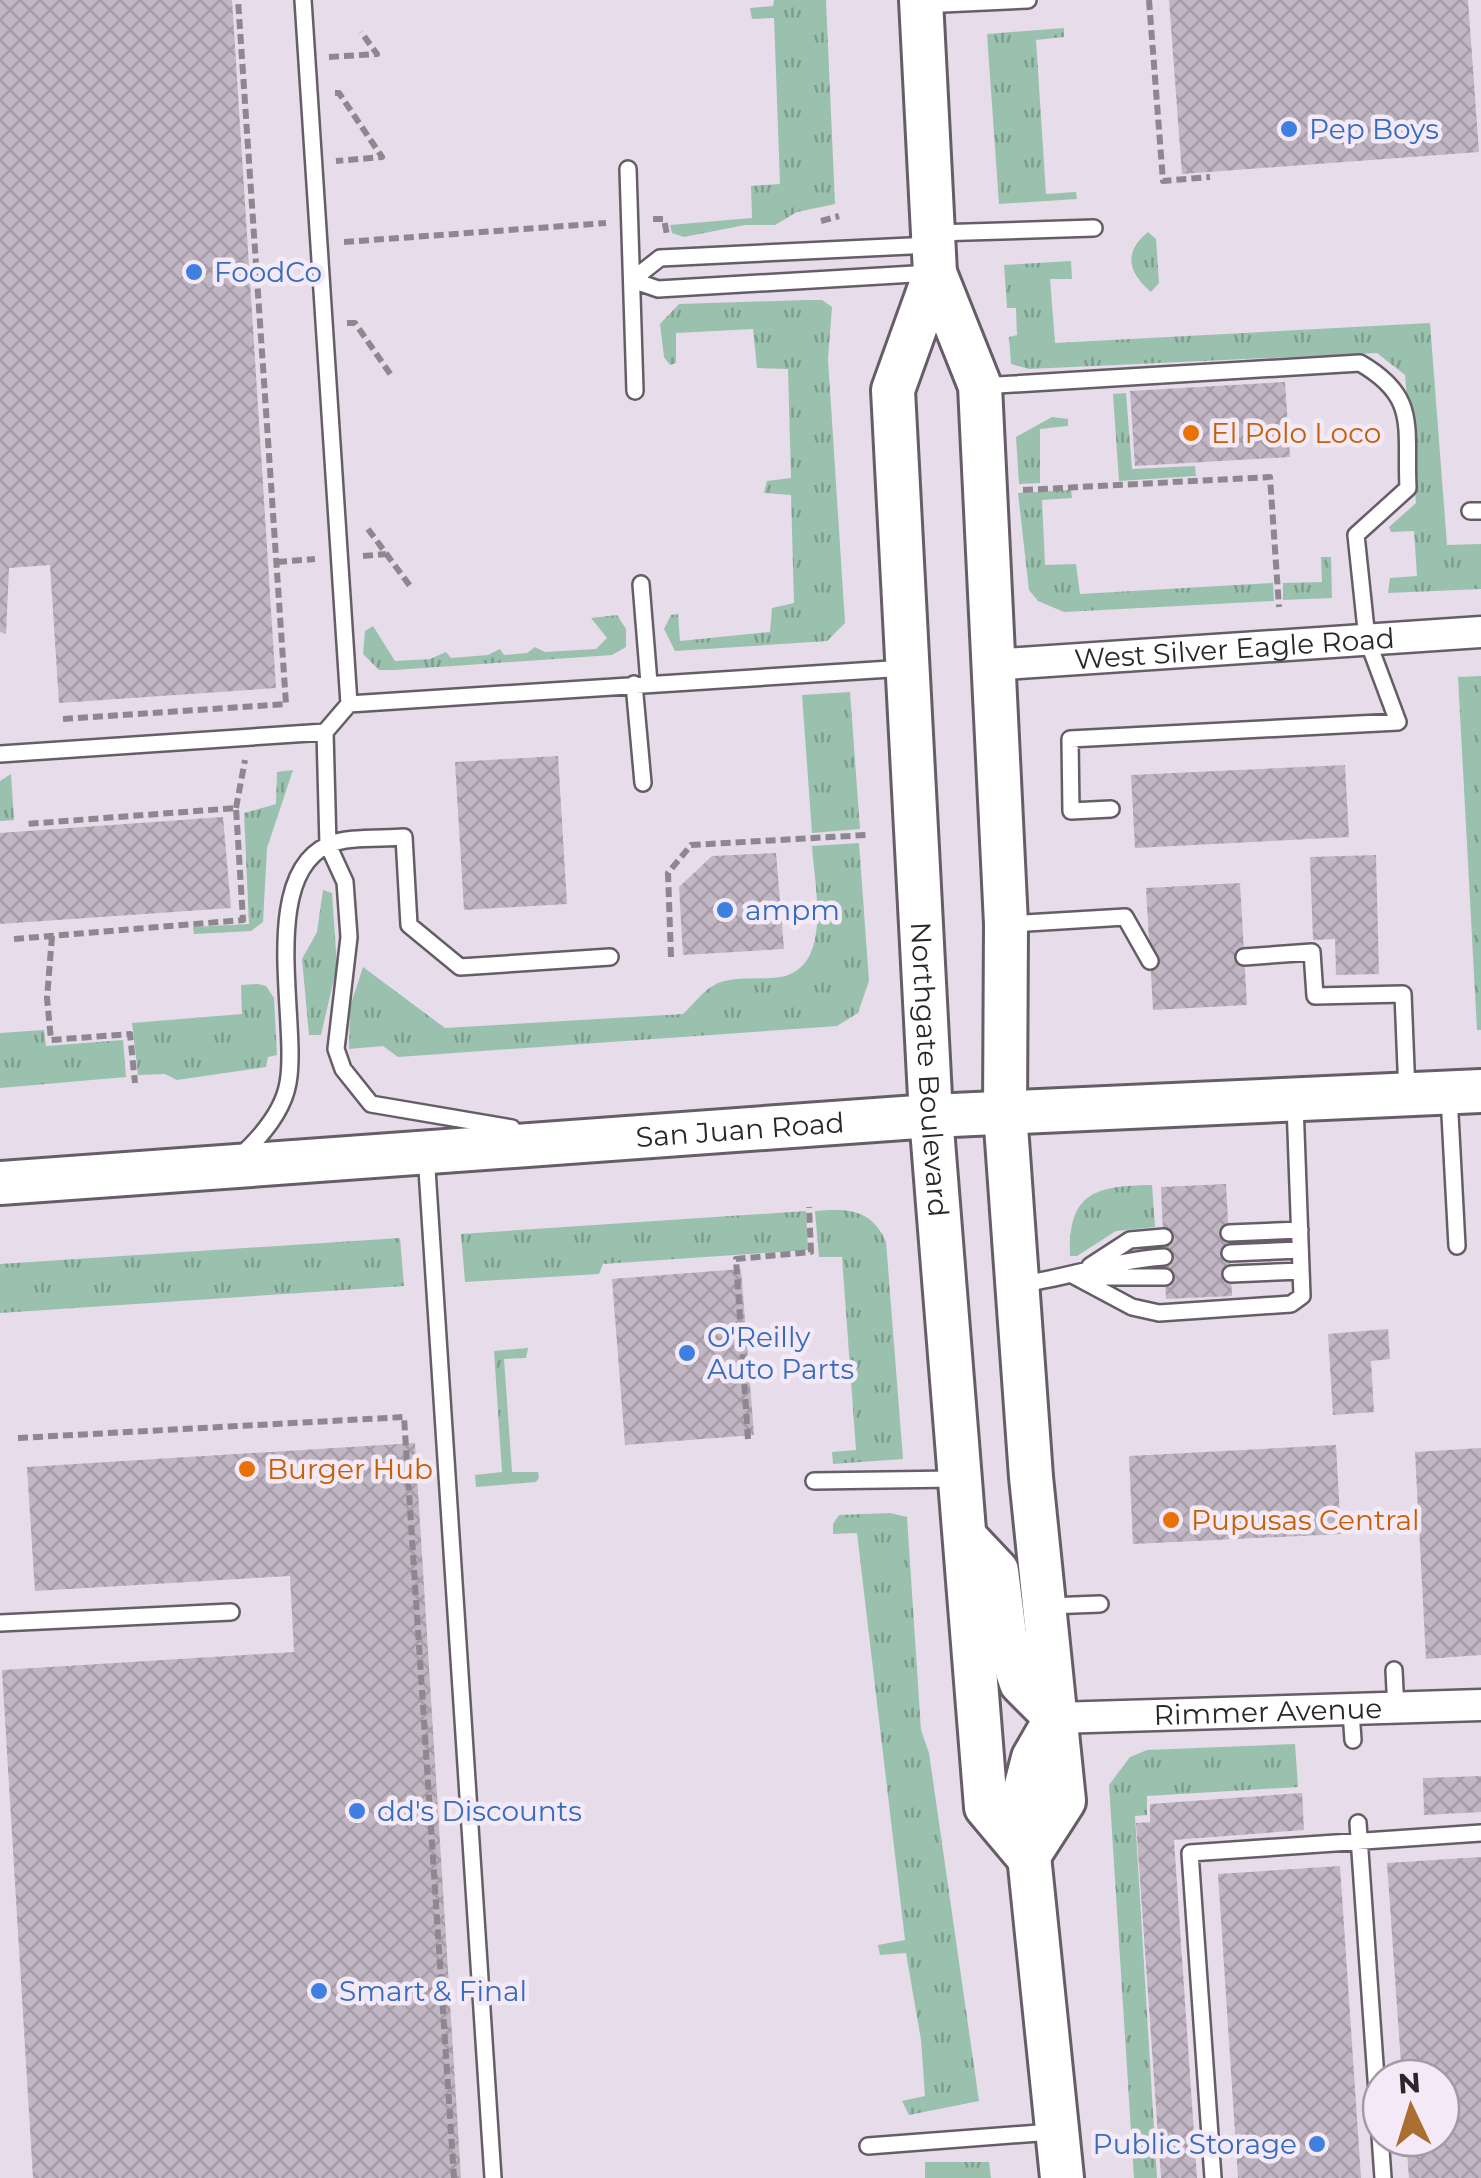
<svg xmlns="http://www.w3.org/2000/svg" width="1481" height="2178" viewBox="0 0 1481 2178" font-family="Montserrat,sans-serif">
  <defs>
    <pattern id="grass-tufts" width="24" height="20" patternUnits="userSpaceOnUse" patternTransform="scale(2.5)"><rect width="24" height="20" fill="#9ac1ae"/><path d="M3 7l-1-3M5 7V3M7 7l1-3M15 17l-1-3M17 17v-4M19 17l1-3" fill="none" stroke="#7e9d8e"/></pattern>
    <pattern id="building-cross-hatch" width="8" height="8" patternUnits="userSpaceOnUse" patternTransform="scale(2.5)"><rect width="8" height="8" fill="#c1b6c3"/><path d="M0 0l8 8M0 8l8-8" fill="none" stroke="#a69ca8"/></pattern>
  </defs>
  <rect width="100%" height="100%" fill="#e7dce9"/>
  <!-- grass -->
  <path fill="url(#grass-tufts)" d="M774 0H826L835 204 797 212 775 225H745L684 237 672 233 670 225 752 218 751 186 780 184 774 18 752 19 750 8 773 6Z
    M1064 28V37L1036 40 1046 194 1076 192 1077 199 999 204 987 34Z
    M1148 232 1156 239 1159 283 1151 292C1128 273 1123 252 1148 232Z
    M1071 261 1072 279H1050L1055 343 1430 323 1447 545 1481 544V589L1388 593 1390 578 1417 576 1414 531 1391 532 1389 527 1416 503 1405 375 1377 353 1029 369 1011 364 1009 337 1017 335 1016 308H1007L1004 265Z
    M806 300H822L832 307 828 359 845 623 827 641 675 651 664 629 671 615 678 614 680 641 770 632 772 608 794 603 791 495 764 493 767 481 791 478 788 369 757 368 753 329 676 333V363L670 365 664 357 660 324 679 304Z
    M1126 393 1132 469 1195 466 1196 476 1119 481 1113 394Z
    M1052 417 1068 419V426L1040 429V483L1019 484 1016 437Z
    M1071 490 1072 498 1042 500 1045 565 1076 564 1080 594 1273 583 1274 601 1064 612 1038 601 1029 590 1018 493Z
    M1321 557H1331L1332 598 1283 600V583L1322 582Z
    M617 615 626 629V647L612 655 395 670H379L363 654 365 631 373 626 395 661 430 659 446 652 451 658 488 655 500 649 504 655 527 653 535 647 545 652 596 649 607 638 591 618Z
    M1481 676V1030H1477L1458 677Z
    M850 692 860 829 812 833 802 695Z
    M293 770 267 848 263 922 251 931 194 934 193 927 249 924 244 813 276 804 277 772Z
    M11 774 14 820 0 821V829V781Z
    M859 843 869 981 858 1013 837 1026 398 1057 383 1046 349 1049 350 1007 363 967 445 1028 683 1014C695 1003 703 990 718 983 737 976 761 980 781 977 834 967 814 884 812 846Z
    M323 890 332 893 337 966 321 1035H309L302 959 317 932Z
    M258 984 266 986 274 998 277 1055 268 1057 266 1067 177 1080 165 1074 138 1075 132 1023 242 1014 241 985Z
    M44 1030 46 1046 123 1040 126 1077 0 1088V1033Z
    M1152 1185 1155 1227 1116 1231 1077 1256H1070C1068 1192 1095 1186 1152 1185Z
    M806 1211 808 1250 603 1264 599 1274 465 1282 461 1234Z
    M815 1211C848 1208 872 1209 886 1242L903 1459 833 1464 832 1452 856 1450 842 1257H819Z
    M400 1238 404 1286 0 1313V1264Z
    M528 1348 526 1358 504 1359 512 1472H538L539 1478 536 1482 476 1487 475 1475 502 1472 494 1351Z
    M890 1513 907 1517 921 1730 929 1753 979 2101 909 2115 902 2101 925 2096 921 2040 906 1953 880 1955 878 1945 905 1940 857 1533 833 1534V1524L839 1515Z
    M1295 1744 1298 1787 1147 1796V1815L1135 1816 1157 2178H1134L1109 1785 1130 1757 1147 1750Z
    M925 2162H989L991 2178H925Z"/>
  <!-- building -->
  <path fill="url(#building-cross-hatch)" d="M0 0H232L276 688 59 703 50 565 9 568 6 634 0 632Z
    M1169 0H1468L1479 152 1182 174Z
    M1285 382 1290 457 1135 466 1130 391Z
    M558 756 567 904 464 910 455 762Z
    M1345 765 1349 837 1135 848 1131 775Z
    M223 817 231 908 0 924V833Z
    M776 853 784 949 683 955 679 887 712 856Z
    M1376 855 1379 974 1336 975 1335 939 1313 940 1310 857Z
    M1240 883 1247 1005 1153 1010 1146 888Z
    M1226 1184 1232 1296 1166 1299 1161 1187Z
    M741 1269 754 1435 625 1445 612 1279Z
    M1388 1329 1390 1359 1371 1361 1374 1412 1333 1415 1328 1334Z
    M415 1443 461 2178H33L2 1670 294 1652 290 1576 35 1591 27 1467Z
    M1336 1445 1341 1534 1133 1544 1129 1456Z
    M1481 1448V1655L1426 1659 1415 1452Z
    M1481 1776V1812L1424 1815 1423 1778Z
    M1302 1793 1304 1830 1174 1840 1197 2178H1161L1136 1823 1150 1822V1804Z
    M1481 1857V2178H1409L1406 2138H1441V2078H1402L1387 1863Z
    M1340 1866 1361 2178H1238L1218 1874Z"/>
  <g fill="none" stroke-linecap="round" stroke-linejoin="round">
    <defs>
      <path id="lane" d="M303 0 349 704
        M922 5 1028 0
        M628 169 635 391
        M935 233 1094 228
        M632 280 660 258 931 245
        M632 280 658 289 931 273
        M981 386 1360 363C1419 397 1405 427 1408 488L1356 535 1367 639 1398 722 1070 739 1071 811 1111 809
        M1470 511H1481
        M641 584 649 683
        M634 684 643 783
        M325 732 328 845 345 882 349 937 336 1049 343 1069 371 1104 512 1128
        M0 754 325 732 349 704 906 668
        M1010 924 1125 917 1150 961
        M1244 957 1312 952 1315 996 1403 994 1407 1093
        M1449 1096 1457 1246
        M426 1154 493 2178
        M238 1158C259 1139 283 1112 288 1083 299 1024 258 877 328 845 347 836 382 839 404 837L409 925 460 967 610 957
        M1229 1233 1300 1230
        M1230 1253 1300 1250
        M1090 1266 1130 1240 1164 1237
        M1231 1274 1301 1271
        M1074 1276 1132 1307 1159 1313 1291 1304 1302 1296 1295 1104
        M1088 1277H1165
        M1022 1284C1070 1277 1116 1260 1164 1257
        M814 1481 955 1479
        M1048 1606 1100 1604
        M0 1623 231 1612
        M1394 1670 1396 1710
        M1351 1712 1353 1740
        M1358 1823 1383 2178
        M868 2146 1052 2132
        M1213 2178 1190 1853 1481 1833"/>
      <g id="street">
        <path id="s1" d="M990 665 1481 632"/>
        <path id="s2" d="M1056 1718 1481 1705"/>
      </g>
      <g id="secondary">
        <path id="s3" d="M921 0 935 273 893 390 931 1116 986 1807 1028 1857"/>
        <path d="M935 273 980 386 1006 924 1005 1112 1031 1477 1064 1801 1028 1857"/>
        <path id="s4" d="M0 1183 931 1116 1481 1091"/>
        <path d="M965 1537 997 1571 1005 1635 1021 1683 1056 1718 1033 1758 1023 1797 1062 2178"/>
      </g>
    </defs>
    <!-- lane casing -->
    <use href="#lane" stroke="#675d69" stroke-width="20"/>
    <!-- street casing -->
    <use href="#street" stroke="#675d69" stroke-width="35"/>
    <!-- secondary casing -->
    <use href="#secondary" stroke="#675d69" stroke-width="48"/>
    <!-- path -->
    <path stroke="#8f8790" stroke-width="6" stroke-dasharray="10 5" stroke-linecap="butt" d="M1149 0 1163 181 1210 177
      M329 57 377 54 361 32
      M335 93H339L382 157 336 161
      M653 219H664L667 235
      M821 221 839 216
      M344 242 606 223
      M347 323H355L393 378
      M1023 490 1270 477 1279 607
      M368 529 410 586
      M363 556 386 554
      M277 562 315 559
      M63 719 286 704 238 0
      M236 808 245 760
      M52 936 47 998 51 1040 130 1034 135 1083
      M14 939 243 920 236 808 26 824
      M671 957 668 873 691 845 866 835
      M18 1438 404 1417 454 2178
      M748 1439 736 1259 811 1252 809 1207"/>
    <!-- lane -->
    <use href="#lane" stroke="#fff" stroke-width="15"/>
    <!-- street -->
    <use href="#street" stroke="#fff" stroke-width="30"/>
    <!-- secondary -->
    <use href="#secondary" stroke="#fff" stroke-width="42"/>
  </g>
  <!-- markers -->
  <g fill="#3f7fe0" stroke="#f4e9f6" stroke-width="4">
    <circle cx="1289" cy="129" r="10"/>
    <circle cx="194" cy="272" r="10"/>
    <circle cx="725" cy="910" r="10"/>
    <circle cx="687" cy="1353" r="10"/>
    <circle cx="357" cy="1811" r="10"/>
    <circle cx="319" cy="1991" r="10"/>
    <circle cx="1317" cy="2144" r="10"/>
  </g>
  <g fill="#e8710a" stroke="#f4e9f6" stroke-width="4">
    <circle cx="1191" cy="433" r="10"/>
    <circle cx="247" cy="1469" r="10"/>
    <circle cx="1171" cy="1520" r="10"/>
  </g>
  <g text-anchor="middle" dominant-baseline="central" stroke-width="9" stroke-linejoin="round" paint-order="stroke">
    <!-- shop labels -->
    <g font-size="28" fill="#366cbe" stroke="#f4e9f6" text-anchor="start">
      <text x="1309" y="129">Pep Boys</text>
      <text x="214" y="272">FoodCo</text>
      <text x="745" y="910">ampm</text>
      <text x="707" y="1337">O'Reilly<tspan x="707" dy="32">Auto Parts</tspan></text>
      <text x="377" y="1811">dd's Discounts</text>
      <text x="339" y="1991">Smart &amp; Final</text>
      <text x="1297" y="2144" text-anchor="end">Public Storage</text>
    </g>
    <!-- food labels -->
    <g font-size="28" fill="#c56008" stroke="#f4e9f6" text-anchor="start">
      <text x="1211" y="433">El Polo Loco</text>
      <text x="267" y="1469">Burger Hub</text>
      <text x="1191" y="1520">Pupusas Central</text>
    </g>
    <!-- street labels -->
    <g font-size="28" fill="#2a262a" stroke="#f4e9f6">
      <text stroke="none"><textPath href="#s1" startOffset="245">West Silver Eagle Road</textPath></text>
      <text stroke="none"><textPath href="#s3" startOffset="1078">Northgate Boulevard</textPath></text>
      <text stroke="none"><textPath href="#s4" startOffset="742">San Juan Road</textPath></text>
      <text stroke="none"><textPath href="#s2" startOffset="212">Rimmer Avenue</textPath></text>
    </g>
  </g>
  <!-- north arrow -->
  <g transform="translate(1411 2108) rotate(356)"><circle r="48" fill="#f4e9f6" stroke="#a39ba4" stroke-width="2.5"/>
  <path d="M0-8L18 38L0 25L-18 38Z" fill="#aa6f30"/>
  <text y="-15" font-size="28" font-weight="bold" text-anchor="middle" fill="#2a262a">N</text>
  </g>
</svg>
